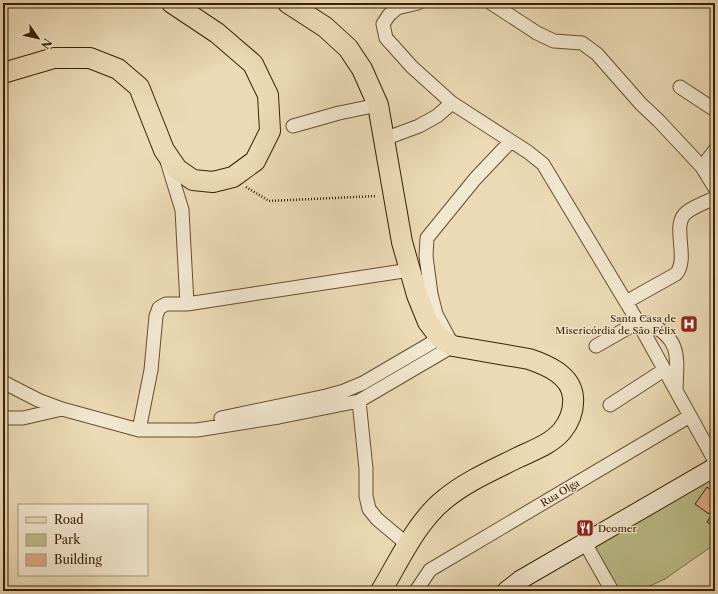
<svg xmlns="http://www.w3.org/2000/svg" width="718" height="594" viewBox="0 0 718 594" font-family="'Libre Caslon Text',serif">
  <rect width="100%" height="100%" fill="#ebdab5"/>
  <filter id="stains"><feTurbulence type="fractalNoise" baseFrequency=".005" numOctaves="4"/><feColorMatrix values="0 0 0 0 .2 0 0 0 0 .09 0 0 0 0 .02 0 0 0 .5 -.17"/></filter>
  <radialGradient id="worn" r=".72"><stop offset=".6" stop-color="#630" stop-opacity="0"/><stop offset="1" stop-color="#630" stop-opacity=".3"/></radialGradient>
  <!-- green -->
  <path fill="#bcbe8a" stroke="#7b6f46" d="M713 477 715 481V544L665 579 639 591H618L593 547Z"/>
  <!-- building -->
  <path fill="#e0ab88" stroke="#3a2003" d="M707 487 715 493V506L709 514 695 504Z
    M715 510V527L707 522Z"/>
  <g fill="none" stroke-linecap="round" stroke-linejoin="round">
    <defs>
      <path id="street" d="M418 3 397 8 389 15 383 24 386 38 412 67 452 103 528 152 543 164 638 322 715 461
        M491 3 537 33 554 41 582 43 597 54 641 104 659 121 702 167 715 188
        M680 87 715 110
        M293 126 339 113 378 105
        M384 139 419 126 437 116 452 103
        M167 161 182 210 187 304
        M702 167 715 150
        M626 302 676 274C690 258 670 224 687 212 695 206 706 202 715 198
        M641 327 649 323C682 340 677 358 676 390
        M596 346 638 322
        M3 382 38 400 62 409 139 430H197L279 417 359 401 453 346 436 314 431 294 426 256 427 238 475 179 511 141
        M359 401 366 469V496L369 509 377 519 408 545
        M610 405 664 370
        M3 418H23L62 409
        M221 418 326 396 344 391 363 383 440 338
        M139 430 151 370 156 316 159 308 166 304H187L410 270
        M585 543 612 591
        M416 591 430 570 690 416"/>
      <path id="secondary" d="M506 591 520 580 715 467"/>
      <path id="primary" d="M288 3 325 27 348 48 362 69 378 105 402 242 417 295 428 322 440 338 453 346 529 359C547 365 571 375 573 397 574 409 570 421 562 431 551 444 534 450 519 457 493 470 467 481 445 499 417 521 399 561 381 591
        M3 73 54 58H90L118 69 139 87 164 150 177 169 193 180 213 182 233 177 255 161 270 131 268 95 253 64 217 33 172 3"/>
    </defs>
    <!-- street casing -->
    <use href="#street" stroke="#664e30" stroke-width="15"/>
    <!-- secondary casing -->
    <use href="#secondary" stroke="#3a2003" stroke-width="20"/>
    <!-- primary casing -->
    <use href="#primary" stroke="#3a2003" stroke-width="22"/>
    <!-- path -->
    <path stroke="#3a2003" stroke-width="2.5" stroke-dasharray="1 2" stroke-linecap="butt" d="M246 187 269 201 377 196"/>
    <!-- street -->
    <use href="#street" stroke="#f2e7cf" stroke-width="13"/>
    <!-- secondary -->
    <use href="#secondary" stroke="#f2e7cf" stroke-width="18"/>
    <!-- primary -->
    <use href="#primary" stroke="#ebdab5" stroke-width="20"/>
  </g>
  <!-- icons -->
  <defs>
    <symbol id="hospital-square" viewBox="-11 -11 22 22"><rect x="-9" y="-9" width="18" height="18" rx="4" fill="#8f2418" stroke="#f2e7cf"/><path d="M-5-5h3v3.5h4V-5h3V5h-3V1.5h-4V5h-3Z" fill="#fff"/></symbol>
    <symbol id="restaurant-square" viewBox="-11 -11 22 22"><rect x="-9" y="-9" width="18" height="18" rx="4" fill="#8f2418" stroke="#f2e7cf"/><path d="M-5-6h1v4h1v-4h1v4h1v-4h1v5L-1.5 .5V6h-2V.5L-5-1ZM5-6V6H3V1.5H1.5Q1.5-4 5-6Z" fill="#fff"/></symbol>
  </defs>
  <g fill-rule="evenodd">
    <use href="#hospital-square" x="679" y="314" width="20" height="20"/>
    <use href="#restaurant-square" x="575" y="518" width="20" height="20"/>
  </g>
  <g text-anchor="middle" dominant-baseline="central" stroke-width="3" stroke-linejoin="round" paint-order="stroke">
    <!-- poi labels -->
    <g font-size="10" fill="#3a2003" stroke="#f2e7cf" text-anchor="end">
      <text x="676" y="318">Santa Casa de<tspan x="676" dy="12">Misericórdia de São Félix</tspan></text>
      <text x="598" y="528" text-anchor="start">Dcomer</text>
    </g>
    <!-- street labels -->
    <g font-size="10" fill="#3a2003" stroke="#f2e7cf">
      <text transform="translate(560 493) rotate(-31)">Rua Olga</text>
    </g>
  </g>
  <!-- margin -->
  <rect width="718" height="594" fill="none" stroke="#ebdab5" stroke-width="16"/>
  <rect x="4" y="4" width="710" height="586" fill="none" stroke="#3a2003" stroke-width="2"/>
  <rect x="8" y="8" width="702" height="578" fill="none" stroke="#3a2003"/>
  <!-- legend -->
  <rect x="18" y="504" width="130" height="72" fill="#f2e7cf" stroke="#a8977d"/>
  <rect x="26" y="517" width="20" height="6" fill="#ebdab5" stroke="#a8977d"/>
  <text x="54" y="524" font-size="12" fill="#3a2003">Road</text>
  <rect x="26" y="534" width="20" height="12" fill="#bcbe8a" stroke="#a8977d"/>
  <text x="54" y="544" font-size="12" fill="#3a2003">Park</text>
  <rect x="26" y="554" width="20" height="12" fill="#e0ab88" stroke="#a8977d"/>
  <text x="54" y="564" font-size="12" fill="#3a2003">Building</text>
  <!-- north arrow -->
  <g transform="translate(38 38) rotate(124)" stroke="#f2e7cf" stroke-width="3" paint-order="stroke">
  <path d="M0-3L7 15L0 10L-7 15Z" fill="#3a2003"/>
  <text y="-6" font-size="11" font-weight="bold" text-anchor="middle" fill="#3a2003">N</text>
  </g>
  <rect width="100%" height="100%" filter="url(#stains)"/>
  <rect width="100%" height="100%" fill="url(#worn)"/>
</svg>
